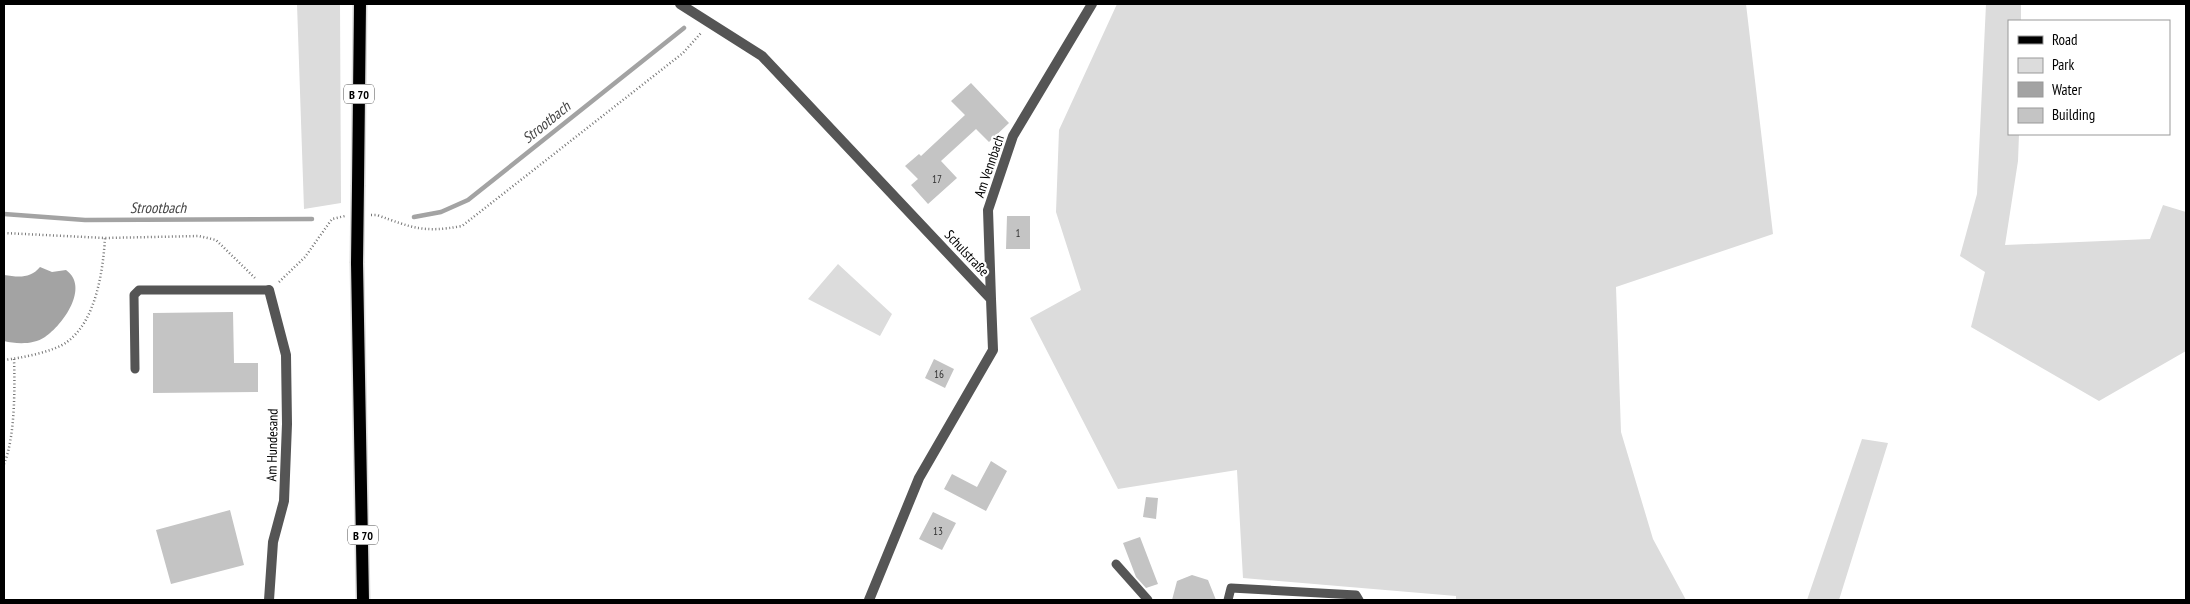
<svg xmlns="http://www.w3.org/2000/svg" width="2190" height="604" viewBox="0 0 2190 604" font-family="'PT Sans Narrow',sans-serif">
  <rect width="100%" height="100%" fill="#fff"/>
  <!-- green -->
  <path fill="#dcdcdc" d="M297 4H340L341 203 304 209Z
    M1117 4H1746L1773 234 1616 287 1621 432 1653 539 1686 600H1456V596L1243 578 1237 470 1118 489 1030 318 1081 290 1056 212 1059 130Z
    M1986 4H2021V21H2009V134H2019L2018 161 2005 245 2150 239 2163 205 2186 212V351L2099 401 1971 327 1985 272 1960 256 1977 194Z
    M838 264 892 314 880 336 808 299Z
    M1862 439 1888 443 1839 600H1807Z"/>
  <!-- water -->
  <path fill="#a3a3a3" d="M40 267 52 272 66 270C90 287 63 325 45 337 33 345 16 344 4 341V275C18 277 30 279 40 267Z"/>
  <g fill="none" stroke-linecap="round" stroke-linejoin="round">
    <!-- stream -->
    <path stroke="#a3a3a3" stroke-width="4.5" d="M4 214 85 220 312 219
      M414 217 441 212 468 200 684 28"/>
  </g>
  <!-- building -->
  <path fill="#c4c4c4" d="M971 83 1009 123 989 142 976 129 941 161 957 178 928 204 911 185 918 179 905 166 919 154 921 156 965 115 951 101Z
    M1007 216H1030V249H1006Z
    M233 312 234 363H258V392L153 393V313Z
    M934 359 954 369 945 388 925 378Z
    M991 461 1007 471 986 511 944 489 952 474 977 487Z
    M1146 497 1158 498 1156 519 1143 517Z
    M230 510 244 565 171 584 156 530Z
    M933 512 956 523 942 550 919 539Z
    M1140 537 1158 584 1146 588 1136 577 1123 543Z
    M1192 575 1208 580 1216 600H1172L1177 581Z"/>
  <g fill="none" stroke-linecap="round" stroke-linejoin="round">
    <defs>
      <path id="primary" d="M358 185 360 4
        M357 263 363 600"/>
    </defs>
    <!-- primary casing -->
    <use href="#primary" stroke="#dbdbdb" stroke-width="15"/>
    <!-- path -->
    <path stroke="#777" stroke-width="2.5" stroke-dasharray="1 2.5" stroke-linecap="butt" d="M371 215H377C413 228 423 233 462 226L683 53 701 33
      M4 233 105 238 199 236 216 240 256 279
      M279 282 305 257 332 219 345 216
      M4 360C21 358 53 352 67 342 96 321 103 271 105 238
      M4 464C15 438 15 388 14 358"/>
    <!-- service -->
    <path stroke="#555" stroke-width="9" d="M135 369 134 295 139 290H269
      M1116 564 1148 600
      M1228 600 1231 588 1356 595 1359 600"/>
    <!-- minor -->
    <path stroke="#555" stroke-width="10" d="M680 4 762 56 991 299 993 350 919 478 869 600
      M991 299 988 210 1013 136 1092 4
      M269 600 273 542 284 501 287 424 286 355 269 290"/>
    <!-- primary -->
    <use href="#primary" stroke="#000" stroke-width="12"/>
    <defs>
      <path id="primary-bridge" d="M357 263 358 185"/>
    </defs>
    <!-- primary-bridge casing -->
    <use href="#primary-bridge" stroke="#dbdbdb" stroke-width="15" stroke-linecap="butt"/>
    <!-- primary-bridge -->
    <use href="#primary-bridge" stroke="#000" stroke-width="12"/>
  </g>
  <g text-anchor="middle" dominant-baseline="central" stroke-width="4.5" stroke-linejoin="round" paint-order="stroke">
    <!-- number labels -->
    <g font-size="11" fill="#313131">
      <text x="937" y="179">17</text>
      <text x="1018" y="233">1</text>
      <text x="939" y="374">16</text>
      <text x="938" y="531">13</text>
    </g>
    <!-- shield labels -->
    <g fill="#fff" stroke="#4c4c4c" stroke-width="1">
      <rect x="344" y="84.5" width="30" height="19" rx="4"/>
      <rect x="348" y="525.5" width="30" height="19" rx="4"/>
    </g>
    <g font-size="12" font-weight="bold" fill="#000">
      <text x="359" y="94">B 70</text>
      <text x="363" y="535">B 70</text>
    </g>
    <!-- street labels -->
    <g font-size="14" fill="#000" stroke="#fff">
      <text transform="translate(989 166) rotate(-71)">Am Vennbach</text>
      <text transform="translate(967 253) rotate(47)">Schulstraße</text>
      <text transform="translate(272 445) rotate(-89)">Am Hundesand</text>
    </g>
    <!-- water labels -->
    <g font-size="15" font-style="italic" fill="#444" stroke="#fff">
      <text transform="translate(546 122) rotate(-39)">Strootbach</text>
      <text x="158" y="207">Strootbach</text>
    </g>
  </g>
  <!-- border -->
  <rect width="2190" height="604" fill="none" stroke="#000000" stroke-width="10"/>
  <!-- legend -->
  <rect x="2008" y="20" width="162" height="115" fill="#ffffff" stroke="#999999"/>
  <rect x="2018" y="36" width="25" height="8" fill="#000000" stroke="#999999"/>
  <text x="2052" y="45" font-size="15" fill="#000000">Road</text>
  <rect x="2018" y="58" width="25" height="15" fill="#dcdcdc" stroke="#999999"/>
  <text x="2052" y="70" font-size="15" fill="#000000">Park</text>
  <rect x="2018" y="82" width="25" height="15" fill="#a3a3a3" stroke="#999999"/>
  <text x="2052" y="95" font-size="15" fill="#000000">Water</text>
  <rect x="2018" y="108" width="25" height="15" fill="#c4c4c4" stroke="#999999"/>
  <text x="2052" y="120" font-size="15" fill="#000000">Building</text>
</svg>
